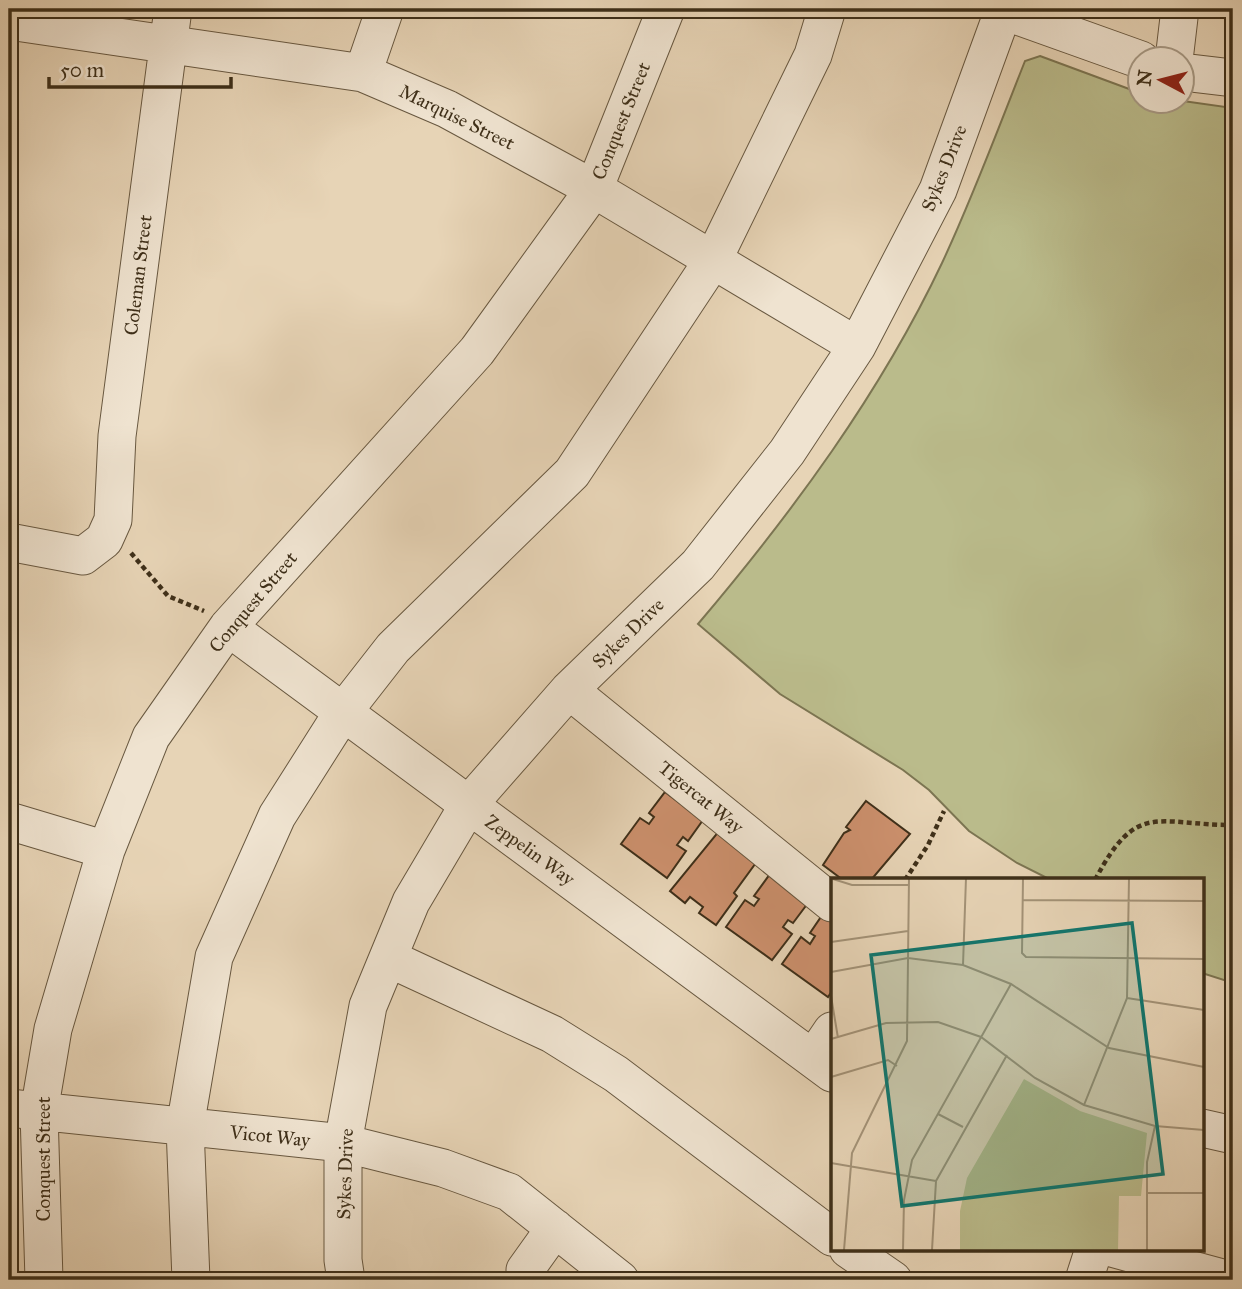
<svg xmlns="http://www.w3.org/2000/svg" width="1242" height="1289" viewBox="0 0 1242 1289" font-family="'IM FELL Great Primer',serif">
  <rect width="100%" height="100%" fill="#e7d4b6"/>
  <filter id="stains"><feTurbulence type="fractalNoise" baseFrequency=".00286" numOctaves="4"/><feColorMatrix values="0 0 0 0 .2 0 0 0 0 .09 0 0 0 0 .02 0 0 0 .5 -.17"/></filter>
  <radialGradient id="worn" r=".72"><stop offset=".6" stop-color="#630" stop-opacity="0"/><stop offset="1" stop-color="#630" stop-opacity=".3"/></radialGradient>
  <!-- green -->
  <path fill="#babb8b" stroke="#7c7552" stroke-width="2" d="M1040 56 1140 93V102L1183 101 1233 108V983L1202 973V880L1049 879 1017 863 969 831 929 790 903 770 780 694 698 624C792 513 880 394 942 263 973 197 998 129 1025 61Z"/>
  <!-- building -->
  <path fill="#cc906d" stroke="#3e2f19" stroke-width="2" d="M665 792 703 820 688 841 683 837 677 845 686 851 667 878 621 844 640 818 649 824 654 817 649 813Z
    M866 801 910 834 871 880H843L823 865 844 833 850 830 846 827Z
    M719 831 758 860 734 893 737 896 716 925 699 913 703 907 690 897 685 903 670 891Z
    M770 874 808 903 793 923 788 920 783 927 792 934 772 960 726 927 745 900 754 906 759 899 754 896Z
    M825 911 832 916V991L828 997 782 964 801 937 810 944 815 936 810 933Z"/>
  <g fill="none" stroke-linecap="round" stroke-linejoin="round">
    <defs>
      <path id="minor" d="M1004 11 1141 60
        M9 21 363 73 447 109 594 189 857 346
        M1174 60 1180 9
        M1182 72 1233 78
        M363 73 385 9
        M9 542 83 556 104 540 113 520 117 436 173 9
        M228 627 832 1073
        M569 690 832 903
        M9 821 106 850
        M388 958 552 1034 616 1074 832 1237
        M813 1059 832 1031
        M9 1108 343 1143 443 1168 509 1192 620 1280
        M1202 1128 1233 1135
        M848 1249 893 1280
        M1115 1249 1230 1280
        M44 1280 39 1112 53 1029 106 850 151 737 228 627 477 351 594 189 666 9
        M191 1280 185 1127 214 957 277 816 343 712 393 648 572 473 713 260 813 55 827 9
        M346 1280 343 1260V1143L368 1006 411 902 469 804 569 690 698 565 787 452 857 346 938 190 1004 9
        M526 1280 525 1270 555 1228
        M1084 1280 1094 1249"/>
    </defs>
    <!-- minor casing -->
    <use href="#minor" stroke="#685840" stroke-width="39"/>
    <!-- path -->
    <path stroke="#3e2f19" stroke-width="4.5" stroke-dasharray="5 3.5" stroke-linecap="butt" d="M131 553 168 596 204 611
      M905 880 928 845 944 811
      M1095 880C1137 800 1156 825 1233 825"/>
    <!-- minor -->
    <use href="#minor" stroke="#efe3d0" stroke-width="37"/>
  </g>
  <g text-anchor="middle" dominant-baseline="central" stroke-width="7" stroke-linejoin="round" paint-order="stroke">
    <!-- street labels -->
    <g font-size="19" fill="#3e2f19" stroke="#efe3d0">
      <text transform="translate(457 117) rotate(26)">Marquise Street</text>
      <text transform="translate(621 121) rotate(-68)">Conquest Street</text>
      <text transform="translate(944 168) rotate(-68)">Sykes Drive</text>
      <text transform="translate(138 275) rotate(-83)">Coleman Street</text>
      <text transform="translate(253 602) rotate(-50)">Conquest Street</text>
      <text transform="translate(628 633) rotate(-44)">Sykes Drive</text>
      <text transform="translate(701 797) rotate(39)">Tigercat Way</text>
      <text transform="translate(530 850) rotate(36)">Zeppelin Way</text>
      <text transform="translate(270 1136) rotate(6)">Vicot Way</text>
      <text transform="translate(43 1159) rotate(-90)">Conquest Street</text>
      <text transform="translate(345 1174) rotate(-88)">Sykes Drive</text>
    </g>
  </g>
  <!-- overview -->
  <g transform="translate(831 878)">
    <rect width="373" height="373" fill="#e7d4b6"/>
    <path d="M193 201 249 233 316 255 310 318H288L287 372H129V333L136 300Z" fill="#babb8b"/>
    <path fill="none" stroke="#a39277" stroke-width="2" d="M192 0 191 75 195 79 373 81M2 1 21 7H78M192 22 373 23M0 64 77 53M132 87 135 0M0 94 77 80 132 87 180 106 278 170 373 189M0 118 7 160M296 120 373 132M0 161 55 145 107 144 150 159 204 200 253 227 324 248 373 252M0 199 57 182 66 188M253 227 296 120 298 0M107 236 132 249M0 285 105 303M316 315H373M13 372 21 275 76 163 78 0M72 372 73 322 81 282 180 106M101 372 105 303 176 177M316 372V284L324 248"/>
    <path fill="#0f766e" fill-opacity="0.15" stroke="#0f766e" stroke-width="3.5" d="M301 45 332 296 71 328 40 77Z"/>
    <rect width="373" height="373" fill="none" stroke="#3e2f19" stroke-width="3.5"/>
  </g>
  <!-- margin -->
  <rect width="1242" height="1289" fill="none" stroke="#e7d4b6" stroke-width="35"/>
  <rect x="10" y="10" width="1221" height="1268" fill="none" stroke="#3e2f19" stroke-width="3.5"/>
  <rect x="18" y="18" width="1207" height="1254" fill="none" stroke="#3e2f19" stroke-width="2"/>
  <!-- north arrow -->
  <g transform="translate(1161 80) rotate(277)"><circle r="33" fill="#efe3d0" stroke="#a89b87" stroke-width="2"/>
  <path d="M0-5L12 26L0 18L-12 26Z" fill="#8f2418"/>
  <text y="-10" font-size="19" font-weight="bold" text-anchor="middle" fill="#3e2f19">N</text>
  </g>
  <!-- scale -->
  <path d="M49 77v10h182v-10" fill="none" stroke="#3e2f19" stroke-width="3.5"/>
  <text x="60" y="77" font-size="21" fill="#3e2f19" stroke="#efe3d0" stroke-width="5" paint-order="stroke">50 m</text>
  <rect width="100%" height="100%" filter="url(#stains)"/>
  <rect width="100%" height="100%" fill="url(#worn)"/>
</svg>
